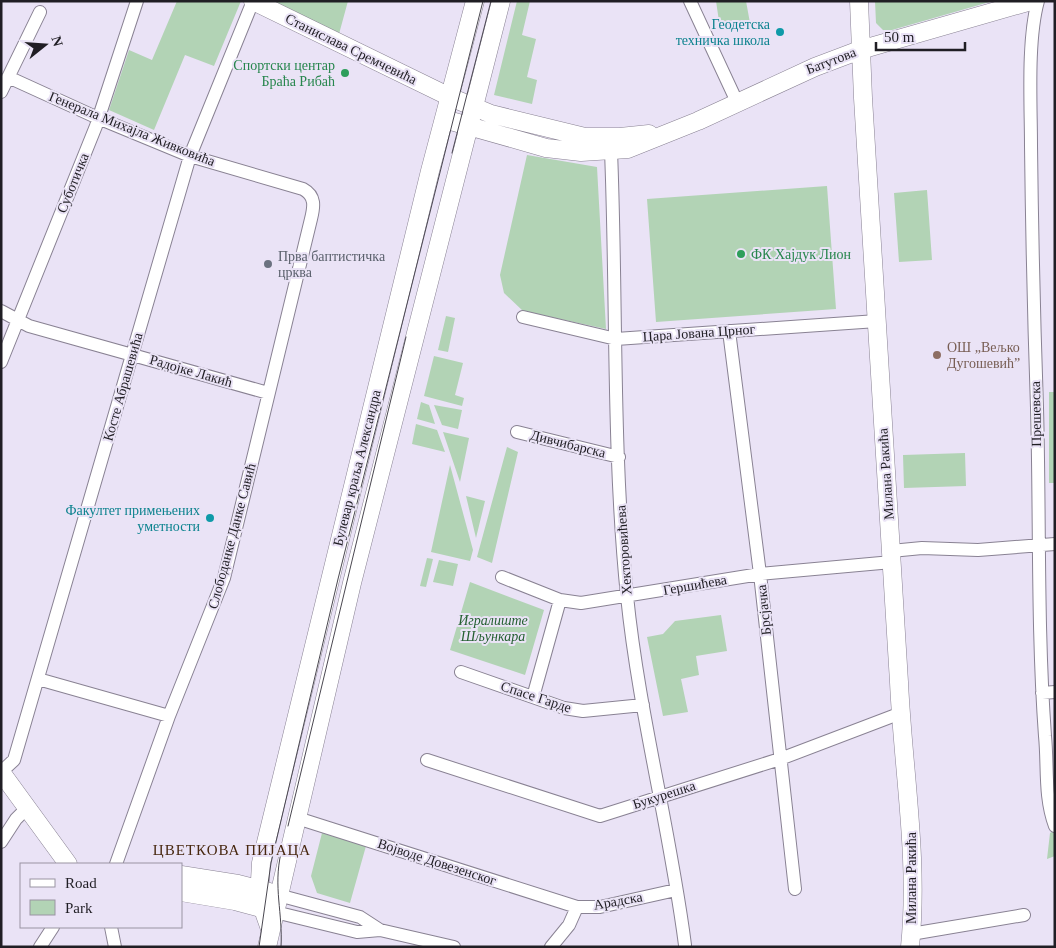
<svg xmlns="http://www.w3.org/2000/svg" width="1056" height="948" viewBox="0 0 1056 948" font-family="Georgia,serif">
  <rect width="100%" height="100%" fill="#eae3f6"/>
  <!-- green -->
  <path fill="#b2d3b5" d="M177 1H241L214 66 185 55 154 130 109 110 129 50 152 60Z
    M271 1H348L339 34Z
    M517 1H530L522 35 536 39 527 77 537 80 532 104 494 95Z
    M716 1H746L750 23 720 28Z
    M875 1H993L885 32 876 23Z
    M527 155 597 167 606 329 523 311 504 293 500 275Z
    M827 186 836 309 656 322 647 199Z
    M927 190 932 260 899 262 894 193Z
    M446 316 455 318 448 352 438 350Z
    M434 356 463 363 455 395 464 398 462 406 424 396Z
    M1049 392H1055V483H1049Z
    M421 402 429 405 435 424 417 419Z
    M434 405 462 410 458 429 442 425Z
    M416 424 437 430 445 452 412 444Z
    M443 432 469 438 460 482Z
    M507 447 518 452 492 563 477 557Z
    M965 453 966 486 904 488 903 455Z
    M450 465 473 550 470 561 431 552Z
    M466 496 485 501 476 538Z
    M427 558 433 559 426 587 420 586Z
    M439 560 458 564 453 586 433 582Z
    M470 582 544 610 525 675 450 650Z
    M721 615 727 651 696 656 699 675 681 679 688 712 663 716 647 637 663 634 675 621Z
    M1055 830V856L1047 859 1050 833Z
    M322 833 366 846 350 903 317 893 311 876Z"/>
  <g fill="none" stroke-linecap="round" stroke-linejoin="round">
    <defs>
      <path id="street" d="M690 1 737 102
        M1038 1C1027 41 1031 104 1031 146 1032 234 1034 321 1037 408 1040 517 1037 627 1045 736 1048 766 1044 797 1055 826
        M8 77 98 118 190 156 303 189C316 196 314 207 311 219L224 578 169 716 116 864
        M1 92 40 12
        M611 151C617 299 612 449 627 596 639 714 670 828 685 945
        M1 311 29 326 268 393
        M523 317 616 339 877 321
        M729 331 760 574 795 889
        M1 362 96 126 137 1
        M517 432 619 457
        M891 551 922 548 978 550 1055 544
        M502 577 560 600 581 603 760 574 892 562
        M461 672 564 708 583 711 643 705
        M38 679 169 716
        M1042 693 1055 692
        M533 697 560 600
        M427 760 600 816 780 759 901 713
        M1 772 14 760 190 156 253 1
        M297 818 577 907H600L676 890
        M1 842 16 819 27 808
        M278 895 360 917 380 930
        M275 912 357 932 380 930 454 947
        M111 927 115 947
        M911 934 1024 915
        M40 947 53 927
        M551 947 569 925 577 907"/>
      <path id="secondary" d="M253 1 450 97 491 114 585 137H620L649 134
        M859 1 863 98C875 293 888 488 899 682 903 770 919 859 910 947
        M444 119 546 148 581 152 628 149 698 121 815 67 860 50 1031 1
        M1 772 68 864
        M181 875 238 884 269 892
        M181 892 235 901 272 911
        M270 929 259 898 261 863 430 171 475 1
        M267 947 352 583 501 1"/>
    </defs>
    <!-- street casing -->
    <use href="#street" stroke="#898293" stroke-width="14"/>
    <!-- secondary casing -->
    <use href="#secondary" stroke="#898293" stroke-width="19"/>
    <!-- street -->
    <use href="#street" stroke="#fff" stroke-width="12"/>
    <!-- secondary -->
    <use href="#secondary" stroke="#fff" stroke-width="18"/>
    <!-- tram -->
    <path stroke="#4a4750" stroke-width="1" d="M452 153 491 1
      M288 826 406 337
      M259 947 271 863 338 579 483 1
      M281 947C283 913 273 887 281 853"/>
  </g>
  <!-- markers -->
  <g fill="#0f9aa8" stroke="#eae3f6" stroke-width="2">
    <circle cx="780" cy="32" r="5"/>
    <circle cx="210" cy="518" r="5"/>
  </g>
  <g fill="#2e9e5b" stroke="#eae3f6" stroke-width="2">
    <circle cx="345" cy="73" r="5"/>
    <circle cx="741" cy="254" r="5"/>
  </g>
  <circle fill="#6b7280" stroke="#eae3f6" stroke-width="2" cx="268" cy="264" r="5"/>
  <circle fill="#8d6e63" stroke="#eae3f6" stroke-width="2" cx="937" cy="355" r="5"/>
  <g text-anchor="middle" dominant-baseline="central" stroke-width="4" stroke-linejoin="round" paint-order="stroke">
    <!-- culture labels -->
    <g font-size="14" fill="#0d838f" stroke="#eae3f6" text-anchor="end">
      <text x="770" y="24">Геодетска<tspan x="770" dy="16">техничка школа</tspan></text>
      <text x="200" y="510">Факултет примењених<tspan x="200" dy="16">уметности</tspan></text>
    </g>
    <!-- street labels -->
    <g font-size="14" fill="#201e24" stroke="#eae3f6">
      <text transform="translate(351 49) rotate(26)">Станислава Сремчевића</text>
      <text transform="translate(831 61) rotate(-21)">Батутова</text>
      <text transform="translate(132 129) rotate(22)">Генерала Михајла Живковића</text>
      <text transform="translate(73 183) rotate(-68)">Суботичка</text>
      <text transform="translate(699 333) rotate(-4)">Цара Јована Црног</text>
      <text transform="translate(191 371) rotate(16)">Радојке Лакић</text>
      <text transform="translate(123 387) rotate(-74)">Косте Абрашевића</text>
      <text transform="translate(1036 414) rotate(-91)">Прешевска</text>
      <text transform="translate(568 444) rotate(14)">Дивчибарска</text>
      <text transform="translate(357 468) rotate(-76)">Булевар краља Александра</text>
      <text transform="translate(886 474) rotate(-94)">Милана Ракића</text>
      <text transform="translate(232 536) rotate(-75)">Слободанке Данке Савић</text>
      <text transform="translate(624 550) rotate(-94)">Хекторовићева</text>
      <text transform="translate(695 585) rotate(-10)">Гершићева</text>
      <text transform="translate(764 610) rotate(-96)">Брсјачка</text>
      <text transform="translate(536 697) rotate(18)">Спасе Гарде</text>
      <text transform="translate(664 795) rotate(-18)">Букурешка</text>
      <text transform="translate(437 862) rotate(18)">Војводе Довезенског</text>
      <text transform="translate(911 878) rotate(-90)">Милана Ракића</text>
      <text transform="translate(618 901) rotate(-10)">Арадска</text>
    </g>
    <!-- leisure labels -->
    <g font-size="14" fill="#27864d" stroke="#eae3f6" text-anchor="end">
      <text x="335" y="65">Спортски центар<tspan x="335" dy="16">Браћа Рибаћ</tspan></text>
      <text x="751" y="254" text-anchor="start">ФК Хајдук Лион</text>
    </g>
    <!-- worship labels -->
    <g font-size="14" fill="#5b616d" stroke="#eae3f6" text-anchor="start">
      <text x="278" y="256">Прва баптистичка<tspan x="278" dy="16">црква</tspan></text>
    </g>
    <!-- education labels -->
    <g font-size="14" fill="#785e54" stroke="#eae3f6" text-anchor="start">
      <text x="947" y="347">ОШ „Вељко<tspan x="947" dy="16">Дугошевић”</tspan></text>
    </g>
    <!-- park labels -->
    <g font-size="14" font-style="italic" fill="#235f30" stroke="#eae3f6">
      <text x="493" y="620">Игралиште<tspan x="493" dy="16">Шљункара</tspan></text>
    </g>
    <!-- neighbourhood labels -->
    <g font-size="15" letter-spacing="1" fill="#47270f" stroke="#eae3f6">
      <text x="232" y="850">ЦВЕТКОВА ПИЈАЦА</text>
    </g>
  </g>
  <!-- border -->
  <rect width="1056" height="948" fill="none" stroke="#201e24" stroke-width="5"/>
  <!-- legend -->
  <rect x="20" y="863" width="162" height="65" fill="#eae3f6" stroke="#9994a2"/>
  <rect x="30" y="879" width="25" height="8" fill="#ffffff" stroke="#9994a2"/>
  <text x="65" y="888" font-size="15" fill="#201e24">Road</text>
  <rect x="30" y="900" width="25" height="15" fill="#b2d3b5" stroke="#9994a2"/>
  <text x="65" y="913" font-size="15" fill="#201e24">Park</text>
  <!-- north arrow -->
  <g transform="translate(45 45) rotate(73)" stroke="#eae3f6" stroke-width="4" paint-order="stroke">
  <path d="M0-4L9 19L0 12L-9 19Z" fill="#201e24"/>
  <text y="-8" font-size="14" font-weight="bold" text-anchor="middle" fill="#201e24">N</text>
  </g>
  <!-- scale -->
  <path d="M876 42v8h89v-8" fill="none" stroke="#201e24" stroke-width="2.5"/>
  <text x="884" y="42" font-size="15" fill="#201e24" stroke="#eae3f6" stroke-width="4" paint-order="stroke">50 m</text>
</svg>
